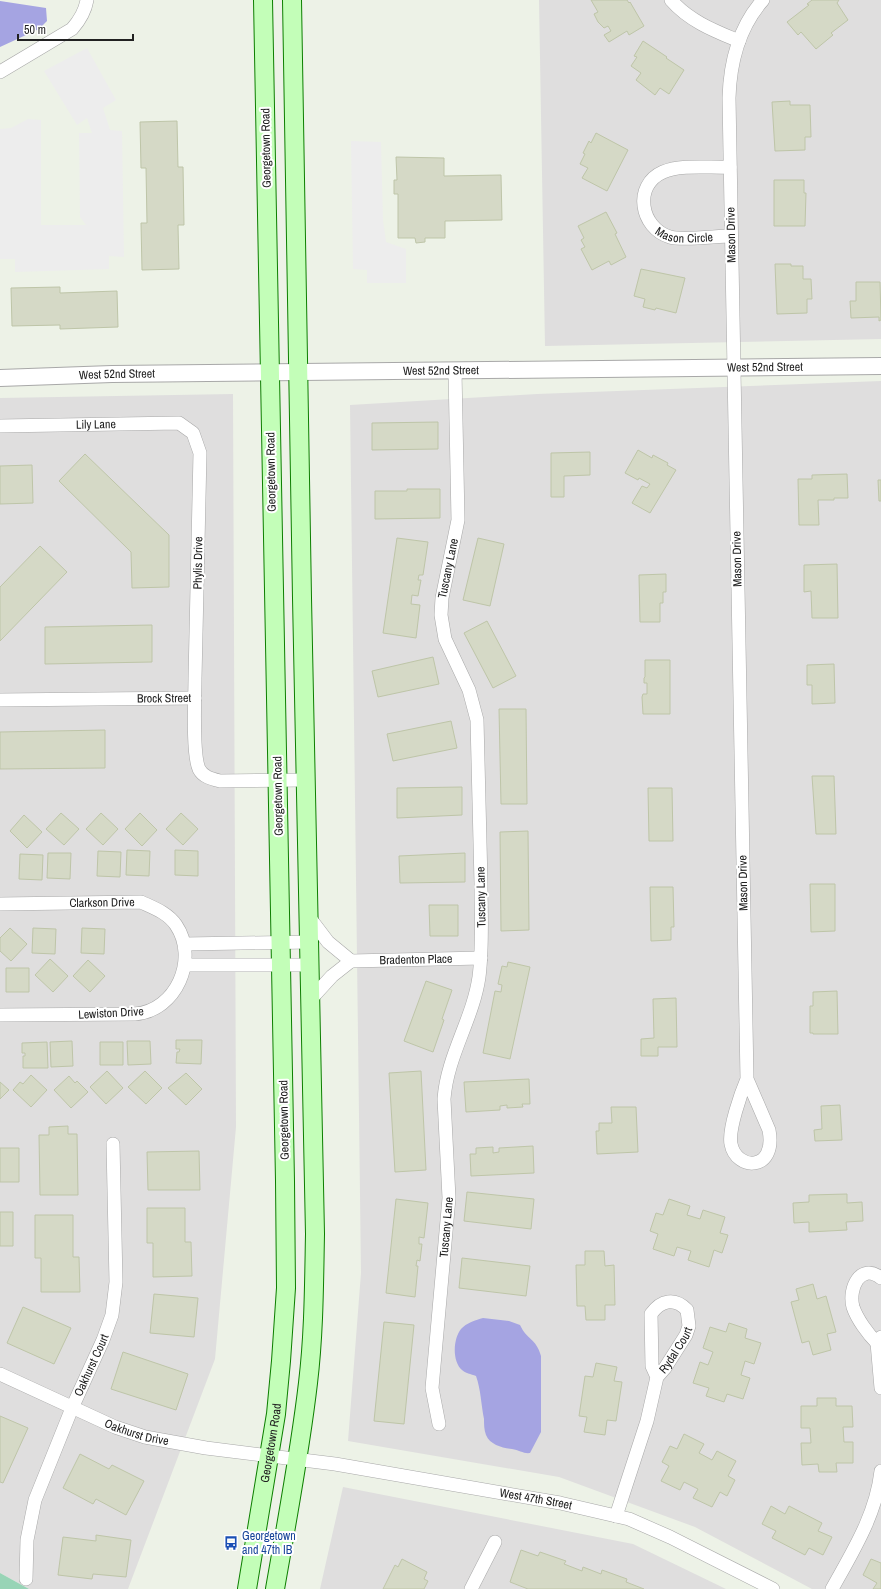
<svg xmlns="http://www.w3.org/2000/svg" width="881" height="1589" viewBox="0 0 881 1589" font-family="'Archivo Narrow',sans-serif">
  <rect width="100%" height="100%" fill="#edf2e7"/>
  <!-- residential -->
  <path fill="#dfdede" d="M539 0H881V339L545 346Z
    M881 381V1589H812L695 1527 559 1477 348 1441 361 1273 350 405 537 394Z
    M233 394 236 1127 215 1359 128 1589H29L0 1573V398Z
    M343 1487 633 1544 726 1589H320Z"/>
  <!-- forest -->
  <path fill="#98d4b6" d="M0 1573 29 1589H0Z"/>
  <!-- parking -->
  <path fill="#ededed" d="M87 48 116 100 103 108 110 130 122 131 124 257 109 256V269L15 272V259H0V129L11 128 28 119 41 120V225H86L80 217 79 133H92L87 118 77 125 44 71Z
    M351 141 381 142 383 221 386 242 406 249V283H367V270L353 269Z"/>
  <!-- water -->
  <path fill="#a5a4e2" d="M0 1 46 8 47 21 39 29 0 47Z
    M483 1318 509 1321 520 1325C527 1340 536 1338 541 1356V1432L530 1453C524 1454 519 1450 512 1449 503 1448 490 1445 486 1435 484 1430 484 1424 484 1419 481 1405 481 1390 476 1376 471 1374 465 1373 462 1370 452 1361 453 1339 461 1329 466 1323 476 1320 483 1318Z"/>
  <!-- building -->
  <path fill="#d5d9c6" stroke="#bec5a8" d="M591 0H627L629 3 630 2 644 26 629 35 627 31 609 42 604 35 611 31 608 26 604 28 598 22 594 14 598 12Z
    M812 0H839L837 3 848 20 831 33 833 35 816 49 801 32 798 35 787 22 809 5 807 4Z
    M643 41 667 57 666 58 684 70 669 94 660 88 655 95 636 80 641 73 631 66 637 57 634 56Z
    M790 101V105H810L811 137H805V150L775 151 772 102Z
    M177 121 178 167H183L184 225H178L179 269 142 270 141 223H147L146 168H141L140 122Z
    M596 133 628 150 607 191 582 178 588 168 580 164 585 154 583 153 589 141 591 143Z
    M396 157 444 158V176L501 175 502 220 445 221V238H425V242L416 243 415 238H398V194H394V180H397Z
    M774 180H804V193H806L805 226H774Z
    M606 212 617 233 615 234 626 257 611 265 609 261 592 270 581 249 585 247 581 240 584 238 578 226Z
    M775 264H791V266H803V279H811L812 299H807V313L777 314Z
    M641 269 685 278 676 313 656 308 655 310 643 307 645 299 634 296Z
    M856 282H880L881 320 879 321V317L851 318 850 301H856Z
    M60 287V293L117 291 118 327 60 329V325L12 326 11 288Z
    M438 422V449L372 450V423Z
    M638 450 652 458 653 455 668 463 667 465 676 470 650 513 632 503 642 486 647 488 650 484 639 478 638 480 625 473Z
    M590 452V475L564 476V497H551V453Z
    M85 454 169 535V587L132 588 131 552 59 481Z
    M32 465 33 503 0 504V466Z
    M847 474 848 498H834V500H818L819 525H799L798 479H812V475Z
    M878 480H881V501H879Z
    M407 489H440V518L375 519V491H407Z
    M397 538 428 542 423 575H419L418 580H421L418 596 412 595 411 604 420 605 416 638 383 633Z
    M478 538 504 544 490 606 463 600Z
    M40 546 67 572 0 641V587Z
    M837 564 838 618H812L811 591 804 592V565Z
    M666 574V592H663V603H660V622H640L639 575Z
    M487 621 516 676 493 688 464 633Z
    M152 625V662L45 664V627Z
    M433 657 439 684 378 697 372 671Z
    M645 660H670V714H643L642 697 643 694H647V683H644V678L645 677Z
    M834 664 835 703 812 704V685H807V665Z
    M499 709H526L527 804H501Z
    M451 721 457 748 393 761 387 734Z
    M105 730V768L0 769V732Z
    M812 776H834L836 834H816Z
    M462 787V815L397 818V788Z
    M648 788H672L673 841H649Z
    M61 813 79 829 64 845 46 829Z
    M101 813 118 829 103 845 86 829Z
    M140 813 157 830 142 846 125 829Z
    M181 813 198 829 183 845 166 829Z
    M24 815 42 832 27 848 10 831Z
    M528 831 529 930 501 931 500 832Z
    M127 850 150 851 149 876 126 875Z
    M175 850 198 851V876L175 875Z
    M98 851 121 852 120 877 97 876Z
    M48 853H71L70 879 47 878Z
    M465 853V882L400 883 399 856Z
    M20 854 43 855 42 880 19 879Z
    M810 884H835V931L811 932Z
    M650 887H673L674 927H671V940L651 941Z
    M429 905H458V936H430Z
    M10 928 27 944 11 961 0 951V938Z
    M33 928 56 929 55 954 32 953Z
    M82 928 105 929 104 954 81 953Z
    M50 959 68 976 53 992 35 975Z
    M88 960 105 976 90 992 73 976Z
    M508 962 530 967 510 1059 483 1053 495 991 501 992 502 985 498 984 502 966 507 967Z
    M6 968H29V992H6Z
    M426 981 452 990 442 1019 444 1020 433 1052 404 1041Z
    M837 991 838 1034H813V1033H810V1006H813V992Z
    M676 998 677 1047H658V1056H641V1039L654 1038 653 999Z
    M176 1040H202L201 1064 176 1063 177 1052H179L180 1049H176Z
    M72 1041 73 1066 51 1067 50 1042Z
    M127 1041H150L151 1064 128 1065Z
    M47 1042 48 1068H23V1056H25V1053H22V1043Z
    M100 1042H123V1065H100Z
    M107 1071 123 1088 106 1104 90 1087Z
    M145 1071 162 1088 146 1104 128 1087Z
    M421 1071 426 1170 395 1172 389 1073Z
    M186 1073 202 1089 186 1105 168 1088Z
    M31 1075 47 1090 31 1107 13 1090 20 1082 23 1084Z
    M69 1076 75 1083 77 1081 88 1092 71 1108 54 1090Z
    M529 1079 530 1104H522L523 1107 507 1108V1105L500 1106V1110L466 1112 464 1082Z
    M0 1082 9 1090 0 1099Z
    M840 1105 842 1140 815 1141 814 1130 822 1129 821 1106Z
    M611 1107H636L638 1152 597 1154 596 1131H599V1123H612Z
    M68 1126V1134H77L78 1195H40L39 1135H49V1127Z
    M533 1146 534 1173 471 1176 470 1154H476V1148L493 1147V1153L499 1152V1148Z
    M0 1148H19V1182H0Z
    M199 1151 200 1190H148L147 1152Z
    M467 1192 534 1199 531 1229 464 1221Z
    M847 1194V1203L862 1202 863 1221 846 1222 847 1230 809 1232V1222L794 1223 793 1203 809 1202V1195Z
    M396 1199 428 1203 424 1238 419 1237V1244H422L420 1261 417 1260 416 1266H418L415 1297 386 1293Z
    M669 1199 690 1206 687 1215 700 1219 703 1210 725 1217 720 1233 728 1235 722 1253 714 1250 709 1267 688 1260 691 1251 677 1247 674 1256 653 1249 658 1234 650 1231 656 1213 663 1215Z
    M147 1208H185V1242H191L192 1276 153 1277V1243H147Z
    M0 1212H13V1246H0Z
    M35 1215H73V1257H79L80 1292H41V1258H35Z
    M585 1251H604L605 1266 614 1265 615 1305H605V1320H586L585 1306H577L576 1265H585Z
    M462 1258 530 1266 526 1296 459 1288Z
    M813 1284 817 1299 826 1296 836 1332 827 1334 831 1350 813 1355 809 1341 802 1343 791 1302 799 1300 796 1289Z
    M154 1294 198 1298 194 1337 150 1333Z
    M23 1307 71 1328 54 1364 7 1343Z
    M384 1322 414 1325 404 1424 374 1421Z
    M729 1323 747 1329 745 1338 761 1343 754 1364 745 1361 741 1375 750 1378 743 1399 727 1394 724 1402 706 1396 709 1388 693 1383 700 1362 708 1365 713 1352 703 1348 710 1327 726 1332Z
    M123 1352 188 1374 176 1410 111 1389Z
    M596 1363 617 1367 614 1381 622 1382 616 1421 607 1420 605 1435 584 1432 587 1417 579 1416 585 1376 593 1377Z
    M817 1398H836V1406H852L853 1427H843L844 1442H853V1463H836L837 1472H819L818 1464 802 1465 801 1443H811L810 1428H801V1406H817Z
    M0 1416 28 1428 3 1483 0 1482Z
    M684 1434 704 1444 699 1453 712 1460 717 1451 736 1461 728 1476 735 1480 727 1496 720 1492 712 1507 693 1498 698 1489 684 1482 680 1490 661 1481 669 1466 662 1462 670 1446 677 1449Z
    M80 1454 109 1469 112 1465 144 1481 126 1515 96 1499 93 1504 63 1488Z
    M771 1506 785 1514 789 1506 822 1523 818 1531 832 1537 823 1555 809 1548 805 1555 772 1538 776 1531 762 1524Z
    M96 1535 131 1540 126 1577 93 1574 92 1579 58 1575 63 1537 96 1541Z
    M521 1550 538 1556 540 1552 566 1561 564 1564 582 1571 583 1567 601 1574 602 1570 627 1579 626 1582 644 1589H528L510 1582Z
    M402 1559 427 1572 424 1579 428 1581 424 1589H383L395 1565 398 1567Z
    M871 1559 881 1563V1589H873L877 1583 863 1575Z"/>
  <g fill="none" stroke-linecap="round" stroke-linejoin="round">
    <defs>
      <g id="minor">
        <path d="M671 0C689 21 715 31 739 41"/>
        <path d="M0 72 72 29C80 20 85 12 87 0"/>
        <path id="s1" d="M730 167C711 168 681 164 663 172 633 185 640 228 670 237 682 241 717 236 731 236"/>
        <path id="s2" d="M0 426 179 423 193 433 200 453C198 528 197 603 195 678 195 698 192 753 199 769 203 777 212 779 220 781L306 780"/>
        <path id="s3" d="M0 700 195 698"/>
        <path id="s4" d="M0 904 141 902C154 908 168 913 176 925 199 959 176 1011 135 1014L0 1015"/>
        <path d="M309 917 328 942 351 961"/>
        <path d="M185 944 309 942"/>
        <path id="s5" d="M351 961 481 958"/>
        <path d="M185 965H310"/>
        <path d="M310 1000 332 976 351 961"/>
        <path d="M747 1079 769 1130C777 1172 736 1171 731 1144 728 1130 741 1093 747 1079L729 98C730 63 739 27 763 0"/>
        <path d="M881 1337 877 1343 881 1388"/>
        <path d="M877 1343C868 1334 857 1319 853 1307 848 1289 860 1262 881 1278"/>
        <path id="s6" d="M0 1374 115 1427 145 1437 206 1448 335 1464 560 1503 616 1516 629 1519 670 1537 773 1589"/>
        <path id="s7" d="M439 1424 432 1388 449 1198 444 1099C447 1056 473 1019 479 977 483 946 481 915 481 883 480 829 478 775 477 720L469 690 445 639 441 615 442 598 458 520 455 371"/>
        <path id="s8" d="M616 1516 647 1421 657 1377 665 1368 686 1335 689 1326 687 1310C675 1297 661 1300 651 1314L652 1366 657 1377"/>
        <path id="s9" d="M26 1579 27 1540 35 1500 72 1408 103 1340 112 1315 116 1282 113 1144"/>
        <path d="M471 1589 495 1542"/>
        <path d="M832 1589C853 1551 876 1515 881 1471"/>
      </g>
      <g id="tertiary">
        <path id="s10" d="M0 378 112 374 881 366"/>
      </g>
      <g id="secondary">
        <path id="s11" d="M247 1589 276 1414 281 1361 286 1288 285 1181 263 0"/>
        <path d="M275 1589C287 1520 300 1452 308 1383 314 1333 314 1284 315 1234L302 598 292 0"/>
      </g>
    </defs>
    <!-- minor casing -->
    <use href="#minor" stroke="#a8a8a8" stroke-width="14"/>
    <!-- tertiary casing -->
    <use href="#tertiary" stroke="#a8a8a8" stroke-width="18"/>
    <!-- secondary casing -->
    <use href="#secondary" stroke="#0d7f00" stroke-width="20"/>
    <!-- minor -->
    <use href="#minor" stroke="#fff" stroke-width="13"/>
    <!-- tertiary -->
    <use href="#tertiary" stroke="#fff" stroke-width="16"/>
    <!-- secondary -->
    <use href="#secondary" stroke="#c3feb8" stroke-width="18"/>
  </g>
  <!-- icons -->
  <defs>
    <symbol id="bus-bare" viewBox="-9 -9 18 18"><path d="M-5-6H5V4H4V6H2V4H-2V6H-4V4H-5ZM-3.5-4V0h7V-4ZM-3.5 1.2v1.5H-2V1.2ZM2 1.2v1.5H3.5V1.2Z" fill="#1a4fb4" stroke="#fff" stroke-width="2.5" paint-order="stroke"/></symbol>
  </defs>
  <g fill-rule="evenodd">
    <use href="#bus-bare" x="221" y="1533" width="20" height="20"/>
  </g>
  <g text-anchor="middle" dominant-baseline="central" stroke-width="4" stroke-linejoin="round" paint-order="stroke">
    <!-- street labels -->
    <g font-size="12" fill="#212121" stroke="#fff">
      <text transform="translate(266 148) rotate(-91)">Georgetown Road</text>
      <text stroke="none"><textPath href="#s1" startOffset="166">Mason Circle</textPath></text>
      <text transform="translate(731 235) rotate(-91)">Mason Drive</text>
      <text stroke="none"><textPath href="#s10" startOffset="765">West 52nd Street</textPath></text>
      <text stroke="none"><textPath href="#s10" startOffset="441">West 52nd Street</textPath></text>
      <text stroke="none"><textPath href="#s10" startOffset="117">West 52nd Street</textPath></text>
      <text stroke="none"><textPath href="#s2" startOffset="96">Lily Lane</textPath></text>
      <text transform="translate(271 472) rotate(-91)">Georgetown Road</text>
      <text transform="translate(737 559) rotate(-91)">Mason Drive</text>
      <text transform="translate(198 563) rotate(-89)">Phylis Drive</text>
      <text stroke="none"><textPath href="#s7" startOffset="870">Tuscany Lane</textPath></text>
      <text stroke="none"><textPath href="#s3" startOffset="164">Brock Street</textPath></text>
      <text transform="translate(278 796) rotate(-91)">Georgetown Road</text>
      <text transform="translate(743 883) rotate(-91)">Mason Drive</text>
      <text transform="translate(481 897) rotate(-91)">Tuscany Lane</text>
      <text stroke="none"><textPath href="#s4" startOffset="102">Clarkson Drive</textPath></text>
      <text stroke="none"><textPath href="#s5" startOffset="65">Bradenton Place</textPath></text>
      <text transform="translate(111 1013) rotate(-3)">Lewiston Drive</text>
      <text transform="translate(284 1120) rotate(-91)">Georgetown Road</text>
      <text stroke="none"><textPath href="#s7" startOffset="198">Tuscany Lane</textPath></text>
      <text stroke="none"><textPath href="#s8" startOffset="178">Rydal Court</textPath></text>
      <text stroke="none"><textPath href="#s9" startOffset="226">Oakhurst Court</textPath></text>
      <text stroke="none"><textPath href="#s6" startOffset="149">Oakhurst Drive</textPath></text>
      <text stroke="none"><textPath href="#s11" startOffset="148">Georgetown Road</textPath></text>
      <text stroke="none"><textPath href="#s6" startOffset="554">West 47th Street</textPath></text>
    </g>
    <!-- transit labels -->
    <g font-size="12" fill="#164399" stroke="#fff" text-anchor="start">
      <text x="242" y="1536">Georgetown<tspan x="242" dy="14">and 47th IB</tspan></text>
    </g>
  </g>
  <!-- scale -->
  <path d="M18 34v6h115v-6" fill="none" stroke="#212121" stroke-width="2"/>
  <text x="24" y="34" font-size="12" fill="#212121" stroke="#ffffff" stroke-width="3" paint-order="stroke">50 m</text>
</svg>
